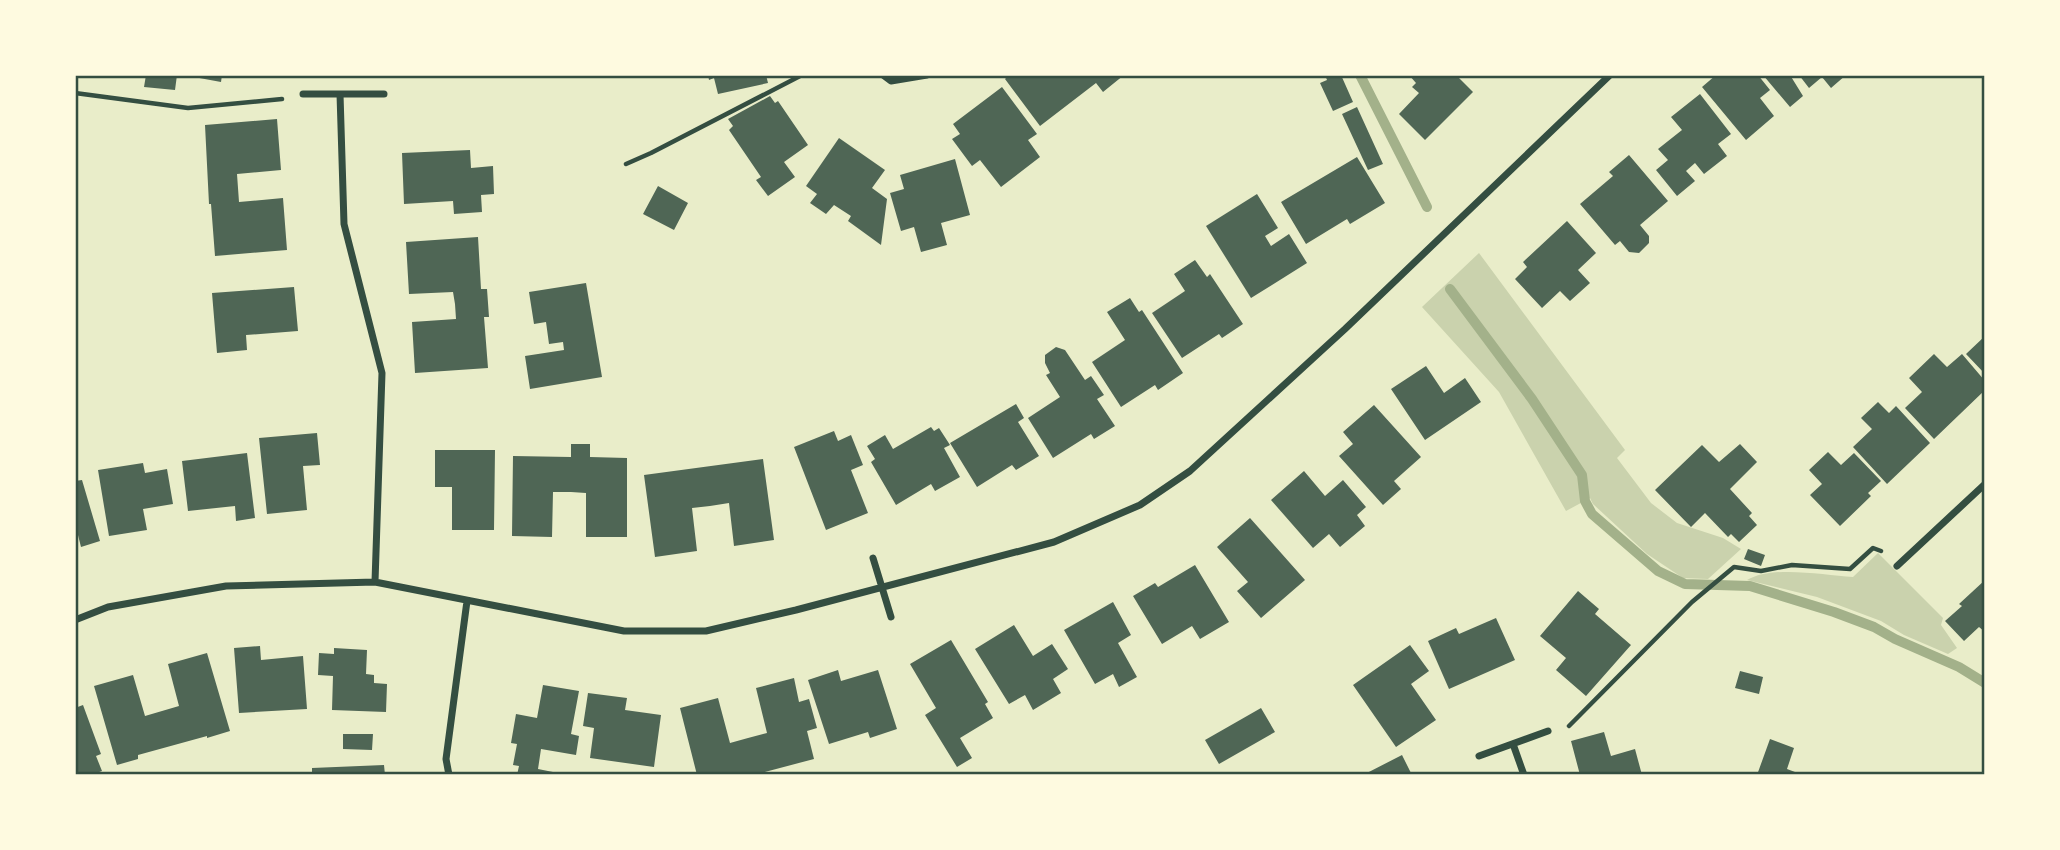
<svg xmlns="http://www.w3.org/2000/svg" width="2060" height="850" viewBox="0 0 2060 850" font-family="Karla,sans-serif">
  <rect width="100%" height="100%" fill="#e9edc9"/>
  <!-- green -->
  <path fill="#cad2ad" d="M1479 253 1625 450 1617 458 1651 503 1677 523 1723 538 1741 549 1708 579 1683 578 1647 554 1593 504 1590 498 1566 511 1499 392 1422 307Z
    M1878 553 1943 618 1941 625 1957 648 1948 654 1904 635 1881 621 1817 597 1747 580C1773 565 1823 575 1853 577Z"/>
  <g fill="none" stroke-linecap="round" stroke-linejoin="round">
    <!-- stream -->
    <path stroke="#a3b18a" stroke-width="10" d="M1360 75 1427 207
      M1450 289 1532 399 1582 475 1585 501 1592 514 1658 571 1685 584 1750 586 1834 612 1874 627 1895 639 1959 667 1985 683"/>
  </g>
  <!-- building -->
  <path fill="#4f6655" d="M146 75H177L175 90 144 87Z
    M183 75H222L221 82Z
    M708 75H766L768 83 718 94 714 78 709 80Z
    M1009 75H1124L1103 92 1096 83 1040 126 1005 79Z
    M1325 75H1341L1353 102 1333 111 1320 83 1327 80Z
    M1409 75H1456L1473 92 1425 140 1399 114 1419 93 1412 87 1416 83Z
    M1716 75H1758L1770 90 1760 98 1774 116 1746 140 1702 87Z
    M1763 75H1790L1803 96 1790 107Z
    M1799 75H1846L1831 88 1822 77 1809 88Z
    M1002 87 1037 134 1028 140 1040 157 1001 187 980 160 972 166 952 139 960 134 953 124Z
    M1700 94 1731 134 1718 144 1727 156 1704 174 1695 163 1686 171 1695 181 1677 196 1656 170 1668 160 1658 149 1682 130 1671 117Z
    M770 96 775 103 778 101 808 145 784 162 795 177 768 196 756 180 761 177 729 130 733 126 728 119Z
    M1357 107 1383 164 1368 170 1342 114Z
    M277 119 281 170 237 174 239 202 283 198 287 250 215 256 211 204H209L205 125Z
    M839 138 885 170 872 188 887 199 881 245 848 221 851 216 834 205 826 214 810 203 817 194 806 186Z
    M470 150 471 168 493 166 494 194 481 195 482 212 454 214 453 201 404 204 402 153Z
    M1629 155 1668 201 1640 225 1649 236V243L1639 253 1629 252 1620 241 1615 245 1580 204 1613 176 1609 172Z
    M1357 157 1385 203 1350 224 1347 219 1306 244 1281 202Z
    M955 159 970 215 941 223 947 245 921 252 914 227 901 231 890 193 904 189 900 175Z
    M658 186 688 203 674 230 643 214Z
    M1257 194 1278 228 1265 236 1271 246 1289 234 1307 263 1251 298 1206 226Z
    M1567 221 1596 253 1578 270 1590 283 1570 301 1560 291 1542 308 1515 279 1527 267 1523 262Z
    M478 237 481 289H487L489 317H484L488 368 415 373 412 322 456 319 455 304 453 292 409 294 406 242Z
    M1195 260 1207 277 1210 274 1243 324 1222 338 1219 334 1182 358 1152 313 1185 291 1174 274Z
    M586 283 602 377 530 389 525 356 564 350 563 342 549 344 546 322 534 324 529 292Z
    M294 287 298 331 246 335 247 350 217 353 212 293Z
    M1130 298 1139 312 1142 310 1183 373 1158 390 1155 385 1121 407 1092 362 1125 340 1107 312Z
    M1985 336V374L1966 354Z
    M1056 347 1065 350 1085 380 1091 376 1104 395 1097 399 1115 426 1094 439 1091 434 1053 458 1028 418 1060 397 1046 375 1050 373 1045 363V355Z
    M1934 354 1947 367 1962 354 1985 381V390L1934 439 1905 408 1922 392 1909 378Z
    M1426 366 1444 393 1465 378 1481 402 1425 440 1391 389Z
    M1878 402 1889 413 1896 406 1930 443 1887 484 1853 447 1872 429 1861 418Z
    M1016 404 1024 418 1018 422 1039 456 1016 470 1012 465 977 487 950 443Z
    M1374 405 1421 457 1394 481 1401 489 1383 505 1339 456 1353 444 1343 432Z
    M931 427 934 431 939 428 950 445 944 448 960 477 935 491 931 484 896 505 871 462 875 459 867 446 885 435 893 449Z
    M834 431 838 441 851 435 863 465 851 470 868 513 826 530 794 447Z
    M317 433 320 465 303 466 307 510 267 514 259 438Z
    M571 444H590V457L627 458V537H586V493L571 492H553L552 537 512 536 513 456 571 457Z
    M1740 444 1757 462 1730 489 1752 513 1749 516 1757 525 1739 542 1731 534 1728 537 1705 513 1691 527 1655 490 1702 445 1719 462Z
    M435 450H495L494 530H452V487H435Z
    M1828 452 1841 465 1854 453 1881 481 1868 493 1871 496 1840 526 1810 495 1822 484 1809 470Z
    M247 453 255 518 236 521 235 506 188 511 182 461Z
    M763 459 774 540 734 546 729 503 710 506 692 508 697 551 655 557 644 475Z
    M143 463 145 473 167 469 173 504 143 509 147 530 109 536 98 470Z
    M1304 471 1325 496 1343 480 1366 507 1357 515 1365 526 1340 547 1329 534 1313 548 1271 500Z
    M82 480 100 541 81 547 78 535 75 536V481Z
    M1250 518 1305 580 1261 618 1237 591 1248 582 1217 547Z
    M1748 549 1765 555 1761 566 1744 559Z
    M1195 565 1229 622 1200 639 1192 626 1162 644 1133 596 1155 583 1158 587Z
    M1985 580V632L1979 627 1964 641 1945 621 1962 606 1959 604Z
    M1578 591 1599 609 1595 614 1631 645 1586 696 1556 670 1566 658 1540 636Z
    M1113 602 1131 635 1118 643 1137 677 1119 687 1113 674 1095 684 1064 630Z
    M1496 618 1515 660 1449 689 1428 641 1456 628 1459 634Z
    M1014 625 1033 656 1052 644 1068 669 1053 679 1061 693 1033 710 1025 695 1009 704 975 649Z
    M951 640 988 702 985 704 993 718 960 738 972 758 957 767 925 715 936 708 910 664Z
    M1410 645 1429 671 1411 684 1436 720 1396 747 1353 685Z
    M260 646 261 660 303 656 307 709 239 713 234 648Z
    M334 648 367 650 366 674 374 675V683L387 684 386 712 332 710 333 676 318 675 319 653 334 654Z
    M207 653 230 731 207 738V736L138 755V759L117 765 94 686 133 675 145 716 179 706 168 664Z
    M838 670 841 681 878 670 897 729 870 738 868 732 829 744 808 680Z
    M1740 671 1763 677 1759 694 1735 688Z
    M794 678 799 702 809 699 817 728 807 731 814 759 753 775H697L680 708 718 698 730 743 748 738 767 733 756 688Z
    M543 685 579 691 571 734 579 736 576 755 541 749 538 769 553 772 552 775H517L519 766 513 765 517 744 511 743 516 714 537 718Z
    M588 693 627 698 625 710 661 715 654 767 590 758 594 728 583 726Z
    M83 705 101 754 96 756 102 771 91 775H75V708Z
    M1261 708 1275 732 1219 764 1205 740Z
    M1604 732 1611 756 1635 749 1642 775H1580L1571 741Z
    M343 734H373L372 750 343 749Z
    M1770 739 1794 748 1787 769 1803 775H1757Z
    M1402 755 1412 775H1363Z
    M384 765 385 775H312V768Z"/>
  <g fill="none" stroke-linecap="round" stroke-linejoin="round">
    <!-- path -->
    <path stroke="#344e41" stroke-width="4.5" d="M75 93 188 108 282 99
      M626 164 651 153 802 75
      M1569 726 1692 602 1734 567 1761 571 1792 565 1850 569 1873 548 1881 551"/>
    <!-- minor -->
    <path stroke="#344e41" stroke-width="7" d="M883 75 891 81 927 75
      M303 94H384
      M340 94 344 224 382 373 375 582
      M873 558 891 617
      M1897 566 1985 484
      M75 620 108 607 226 586 375 582 624 631H706L796 610 1054 542 1140 505 1190 471 1345 329 1610 75
      M1513 744 1524 775
      M1479 756 1548 731
      M449 775 446 759 467 601"/>
  </g>
  <!-- border -->
  <rect width="2060" height="850" fill="none" stroke="#fefae0" stroke-width="154"/>
  <rect x="77" y="77" width="1906" height="696" fill="none" stroke="#344e41" stroke-width="2.5"/>
</svg>
